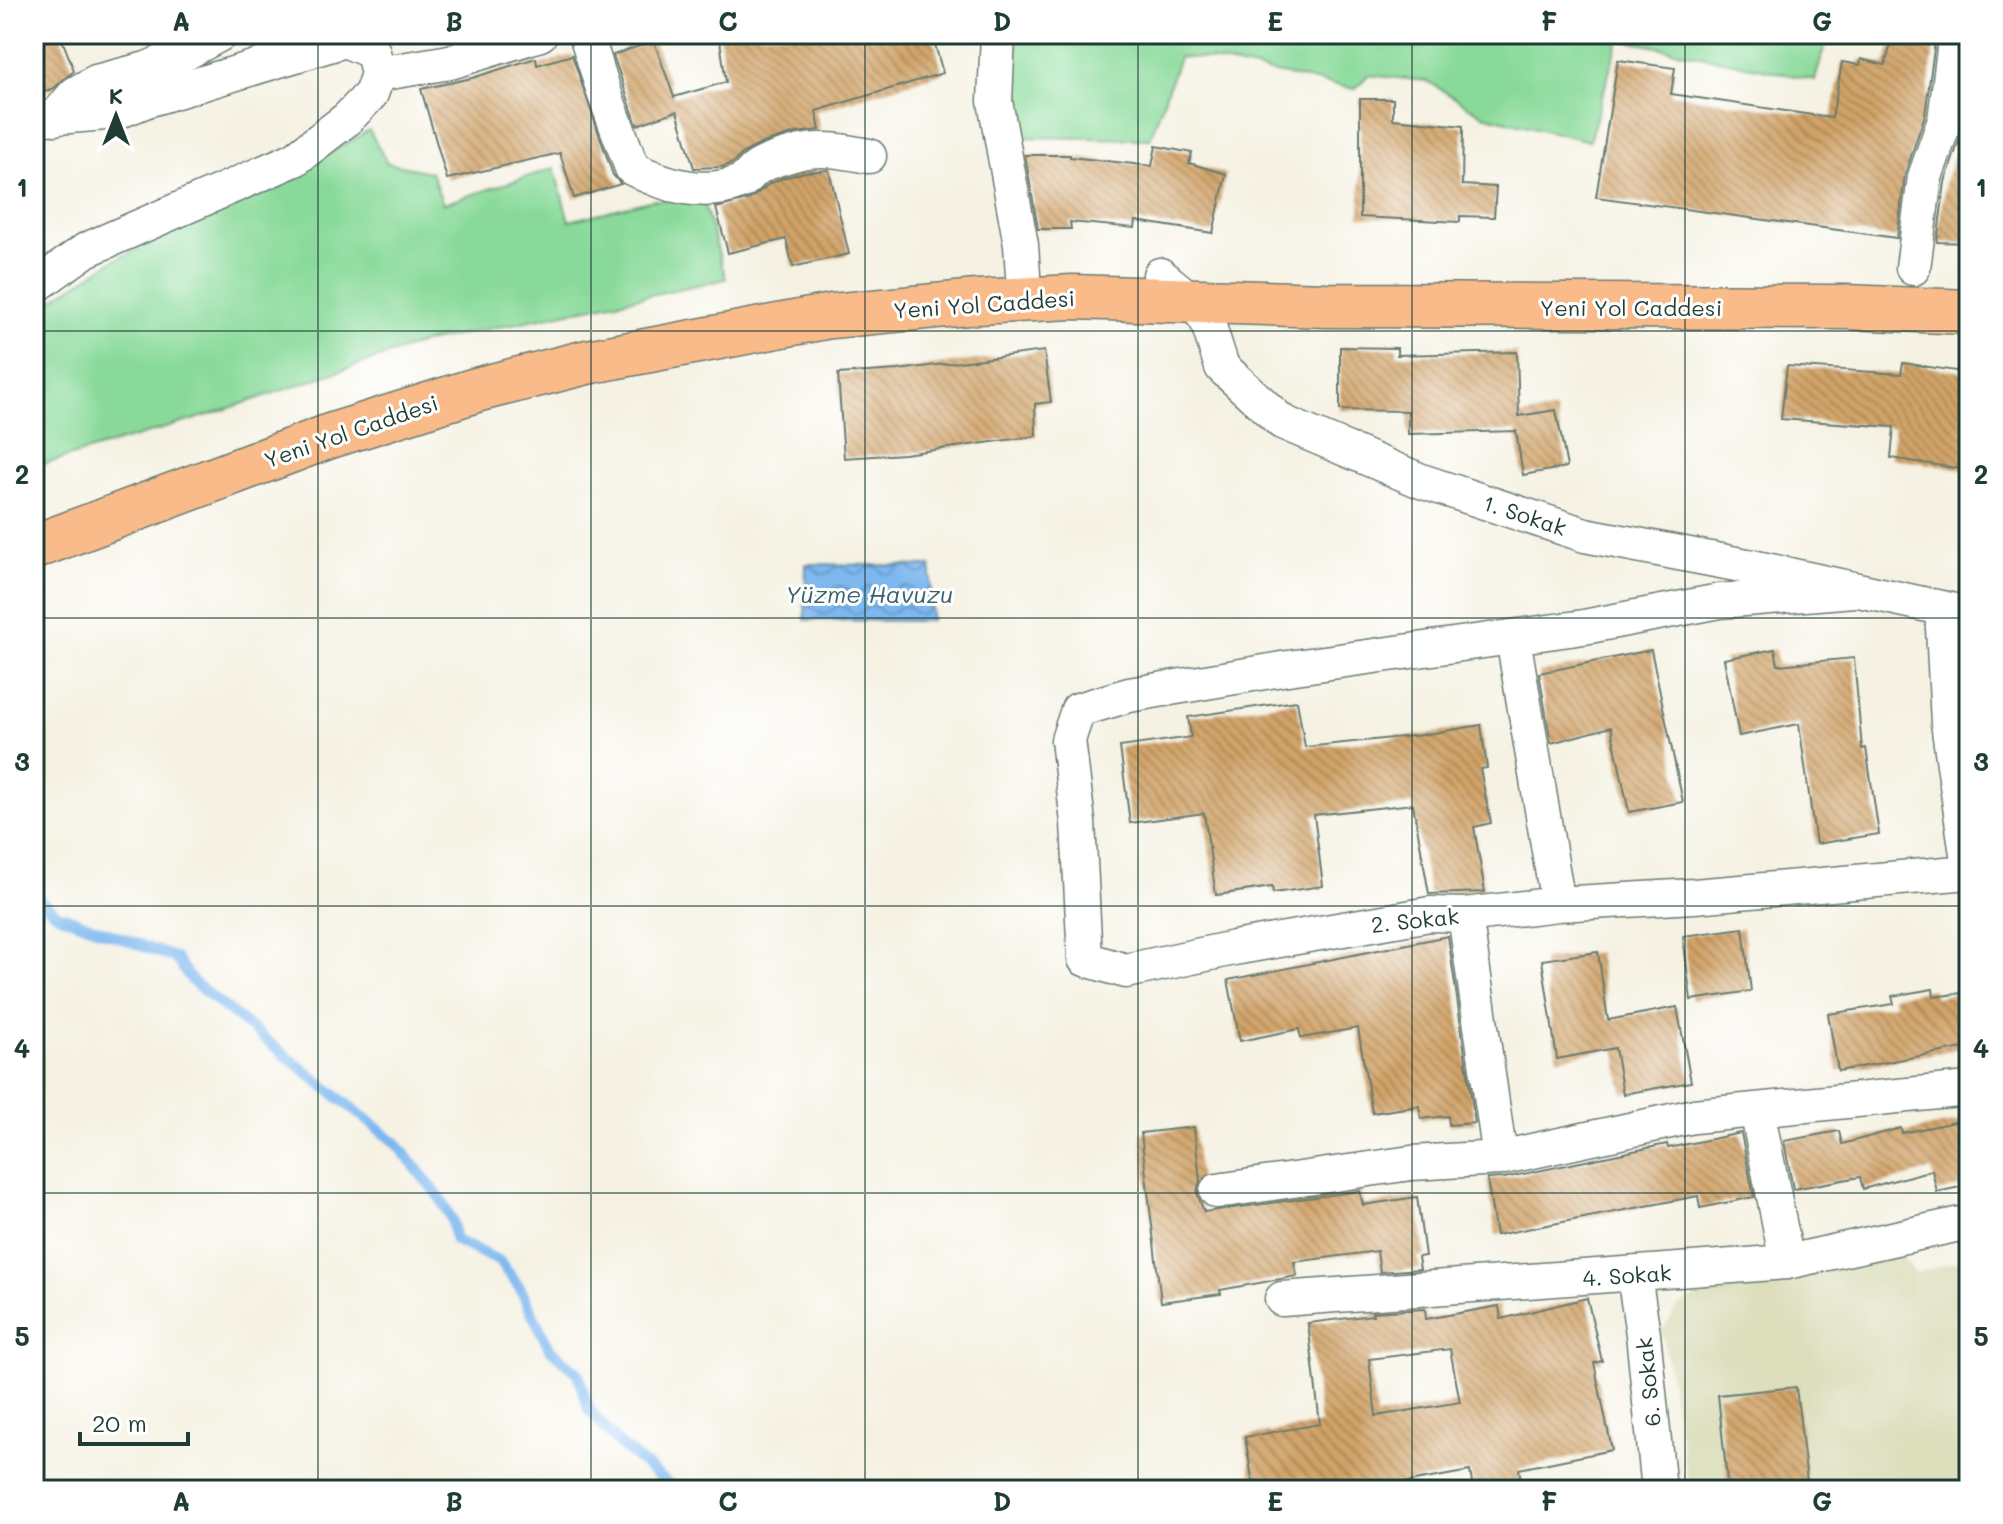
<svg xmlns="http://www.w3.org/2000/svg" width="2003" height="1524" viewBox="0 0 2003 1524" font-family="Mali,sans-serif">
  <defs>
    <pattern id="water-waves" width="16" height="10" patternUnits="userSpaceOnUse" patternTransform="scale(2)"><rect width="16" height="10" fill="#7db8ef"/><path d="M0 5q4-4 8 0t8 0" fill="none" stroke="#6697c2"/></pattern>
    <pattern id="building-back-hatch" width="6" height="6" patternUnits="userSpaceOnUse" patternTransform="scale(2)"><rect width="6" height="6" fill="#d1a368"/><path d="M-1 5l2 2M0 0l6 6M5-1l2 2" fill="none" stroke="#a98656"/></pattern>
  </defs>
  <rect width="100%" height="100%" fill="#fff"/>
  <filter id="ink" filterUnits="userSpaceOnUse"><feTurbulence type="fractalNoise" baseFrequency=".0125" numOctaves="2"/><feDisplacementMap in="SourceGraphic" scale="16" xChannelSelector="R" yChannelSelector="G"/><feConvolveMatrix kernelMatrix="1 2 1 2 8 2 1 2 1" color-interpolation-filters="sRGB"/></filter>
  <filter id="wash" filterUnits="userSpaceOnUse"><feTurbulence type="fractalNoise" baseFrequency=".006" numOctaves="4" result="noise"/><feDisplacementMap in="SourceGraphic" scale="32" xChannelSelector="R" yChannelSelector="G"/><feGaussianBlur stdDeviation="1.8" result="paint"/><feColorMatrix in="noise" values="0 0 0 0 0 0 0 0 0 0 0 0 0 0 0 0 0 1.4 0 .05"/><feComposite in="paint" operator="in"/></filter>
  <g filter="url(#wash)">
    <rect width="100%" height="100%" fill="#f5f2e3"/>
    <!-- built -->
    <path fill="#dcdebc" d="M1898 1251 1915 1273 1969 1258V1481L1947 1490H1689L1662 1331 1678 1306 1708 1292Z"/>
    <!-- green -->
    <path fill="#89da9a" stroke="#548c67" stroke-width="2" d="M1023 34H1828L1815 80 1619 39 1589 141 1483 115 1427 81 1368 75 1355 89 1201 58 1179 57 1150 139 1015 137 1004 73Z
      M369 130 387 163 431 172 443 204 554 168 569 221 653 200H703L726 279 426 342 206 416 34 467V312L112 261 291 176Z"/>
    <!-- water -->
    <path fill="url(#water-waves)" stroke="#4e7a92" stroke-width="2" d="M806 564 931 566V621L805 620Z"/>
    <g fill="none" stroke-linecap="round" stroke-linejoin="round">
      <!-- stream -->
      <path stroke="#7db8ef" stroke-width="11" d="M34 895 57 914 175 958 193 982 396 1143 440 1198 452 1220 455 1240 499 1261 520 1288 550 1349 578 1373 589 1410 618 1443 676 1490"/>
    </g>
    <g id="blocks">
      <!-- building -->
      <path fill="url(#building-back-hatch)" fill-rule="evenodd" d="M34 34H60L74 71 54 88 34 95Z
        M719 34H932L943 73 816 111 820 130 796 133 763 143 743 153 733 163 722 167 694 168 677 111 637 125 613 55 654 41 674 97 726 82Z
        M1894 34H1936L1925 115 1905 174 1897 238 1596 197 1618 60 1675 68 1671 94 1832 118 1842 62 1860 65 1861 59 1885 65Z
        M572 55 613 175 621 184 574 198 560 153 447 179 421 89 472 78 536 58 537 65Z
        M1969 90V243L1937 242 1945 182 1964 126Z
        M1360 99H1393V119L1463 126 1462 185 1496 187 1494 217 1460 216V222L1360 217Z
        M1156 146 1192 153 1189 163 1226 174 1213 233 1136 221 1135 228 1070 222 1071 229H1038L1025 155H1070V157L1152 166Z
        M829 170 849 254 793 267 786 239 728 253 716 208 750 199 769 184 783 178 805 172Z
        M1340 347 1397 348V355L1517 352 1519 416 1556 410 1567 467 1523 475 1516 431 1408 434V411L1340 410Z
        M1044 351 1051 402 1035 404 1036 436 904 454 844 458 838 374 898 370Z
        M1903 363 1969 373V470L1891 458 1894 427 1781 419 1787 366 1901 374Z
        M1775 649 1778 665 1854 658 1862 749 1866 748 1879 834 1816 844 1799 724 1739 736 1724 659Z
        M1651 650 1683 802 1629 812 1611 727 1551 743 1539 673Z
        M1297 701 1305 747 1422 735 1481 725 1487 768 1480 769 1491 823 1474 827 1485 892 1429 894 1413 804 1314 815 1323 886 1273 893 1272 887 1216 895 1204 813 1130 823 1120 747 1191 737 1188 717Z
        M1743 928 1751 991 1691 1000 1683 936Z
        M1448 936 1475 1123 1449 1125 1448 1116 1421 1119 1419 1106 1372 1113 1358 1028 1301 1038 1299 1029 1240 1041 1228 980Z
        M1598 952 1608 1020 1677 1007 1691 1082 1623 1094 1615 1048 1557 1059 1542 960Z
        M1933 989 1934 997 1962 993 1969 1047 1838 1071 1828 1014 1894 1004 1892 996Z
        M1969 1119V1185L1937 1192 1932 1170 1863 1189 1860 1177 1793 1189 1784 1141 1839 1131 1842 1144 1901 1128 1902 1133Z
        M1194 1127 1200 1181 1197 1193 1204 1212 1360 1191 1363 1205 1417 1197 1425 1256 1418 1257 1420 1269 1380 1272 1377 1251 1294 1262 1297 1276 1220 1290 1221 1294 1161 1302 1141 1133Z
        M1741 1133 1754 1197 1700 1208 1698 1196 1496 1235 1487 1179 1504 1178 1667 1144 1668 1148Z
        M1587 1298 1602 1361 1594 1363 1612 1450 1519 1469 1521 1480 1473 1488 1470 1471 1365 1490H1254L1245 1437 1320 1424 1308 1323 1373 1315 1372 1312 1425 1309 1426 1319 1499 1306 1501 1319ZM1450 1349 1460 1402 1376 1416 1369 1359Z
        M1796 1387 1808 1490H1728L1718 1395Z"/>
    </g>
  </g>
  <g filter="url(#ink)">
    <use href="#blocks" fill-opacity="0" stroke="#6a7c71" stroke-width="2"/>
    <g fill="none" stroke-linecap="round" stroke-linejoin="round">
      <defs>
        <path id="minor" d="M586 34 604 92 632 168C663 185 706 197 740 182 746 180 750 174 754 170 766 161 786 156 801 152 824 147 846 152 869 156
          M998 34 995 101 1021 245 1023 275
          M378 74 450 62 540 34
          M55 118 75 94 96 82 147 69 187 52 220 34
          M34 119 117 112 147 100 345 40 373 52 378 74 371 94 347 119 295 159 86 250 34 287
          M1913 268 1925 177 1945 120 1956 34
          M1160 275 1192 301 1207 320 1222 367 1282 422 1421 481 1585 535 1757 568 1969 614
          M1854 590 1720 601 1584 627 1288 668 1129 695 1078 710 1068 740 1078 822 1085 959 1126 971 1234 948 1430 914 1465 915 1558 904 1694 896 1969 872
          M1942 608 1948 723 1969 868
          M1513 638 1558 904
          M1465 915 1500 1158
          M1757 1110 1787 1262
          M1217 1191 1411 1163 1500 1158 1694 1116 1969 1089
          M1634 1275 1643 1334 1659 1490
          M1282 1299 1787 1262 1969 1222"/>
        <path id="major" d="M34 547 330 436 476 390 587 362 831 316 977 302 1072 297 1327 305 1846 307 1969 312"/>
      </defs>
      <!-- minor casing -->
      <use href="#minor" stroke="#6a7c71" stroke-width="37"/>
      <!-- major casing -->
      <use href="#major" stroke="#6a7c71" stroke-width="47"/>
      <!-- minor -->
      <use href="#minor" stroke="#fff" stroke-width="34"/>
      <!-- major -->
      <use href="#major" stroke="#fabb8b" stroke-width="44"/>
    </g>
  </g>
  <!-- grid -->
  <path fill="none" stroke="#1f3d34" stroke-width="2" stroke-opacity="0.55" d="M318 34V1490M591 34V1490M865 34V1490M1138 34V1490M1412 34V1490M1685 34V1490M34 331H1969M34 618H1969M34 906H1969M34 1193H1969"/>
  <g text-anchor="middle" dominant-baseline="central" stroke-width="6" stroke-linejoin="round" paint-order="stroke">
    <!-- street labels -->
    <g font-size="22" fill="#1f3d34" stroke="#fff">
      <text transform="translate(984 304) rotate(-4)">Yeni Yol Caddesi</text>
      <text x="1631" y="307">Yeni Yol Caddesi</text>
      <text transform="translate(351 431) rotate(-19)">Yeni Yol Caddesi</text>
      <text transform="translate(1525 515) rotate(18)">1. Sokak</text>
      <text transform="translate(1415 920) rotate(-6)">2. Sokak</text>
      <text transform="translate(1627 1275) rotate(-4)">4. Sokak</text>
      <text transform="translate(1648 1382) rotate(-96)">6. Sokak</text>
    </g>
    <!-- water labels -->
    <g font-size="24" font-style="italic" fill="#3b626c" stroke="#fff">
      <text x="869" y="593">Yüzme Havuzu</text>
    </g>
  </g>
  <!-- margin -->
  <rect width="2003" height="1524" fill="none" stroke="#fff" stroke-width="88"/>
  <!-- north arrow -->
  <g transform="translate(116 116)" stroke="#ffffff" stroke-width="6" paint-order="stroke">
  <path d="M0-6L14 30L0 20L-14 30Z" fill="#1f3d34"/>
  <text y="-12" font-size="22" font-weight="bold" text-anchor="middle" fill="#1f3d34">K</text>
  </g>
  <!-- scale -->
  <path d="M80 1432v12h108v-12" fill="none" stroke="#1f3d34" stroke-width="4"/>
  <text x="92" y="1432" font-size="24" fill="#1f3d34" stroke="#ffffff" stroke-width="6" paint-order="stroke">20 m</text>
  <rect x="44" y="44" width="1915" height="1436" fill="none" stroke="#1f3d34" stroke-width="3"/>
  <g font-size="26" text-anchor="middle" font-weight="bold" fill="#1f3d34">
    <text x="181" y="31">A</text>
    <text x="454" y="31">B</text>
    <text x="728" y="31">C</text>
    <text x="1002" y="31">D</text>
    <text x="1275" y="31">E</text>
    <text x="1549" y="31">F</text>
    <text x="1822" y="31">G</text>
    <text x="22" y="197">1</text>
    <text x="1981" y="197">1</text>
    <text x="22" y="484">2</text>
    <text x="1981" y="484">2</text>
    <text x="22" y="771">3</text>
    <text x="1981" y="771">3</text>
    <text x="22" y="1058">4</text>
    <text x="1981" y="1058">4</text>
    <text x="22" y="1346">5</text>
    <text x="1981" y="1346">5</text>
    <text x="181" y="1511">A</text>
    <text x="454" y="1511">B</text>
    <text x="728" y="1511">C</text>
    <text x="1002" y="1511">D</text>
    <text x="1275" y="1511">E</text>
    <text x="1549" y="1511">F</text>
    <text x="1822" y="1511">G</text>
  </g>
</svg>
